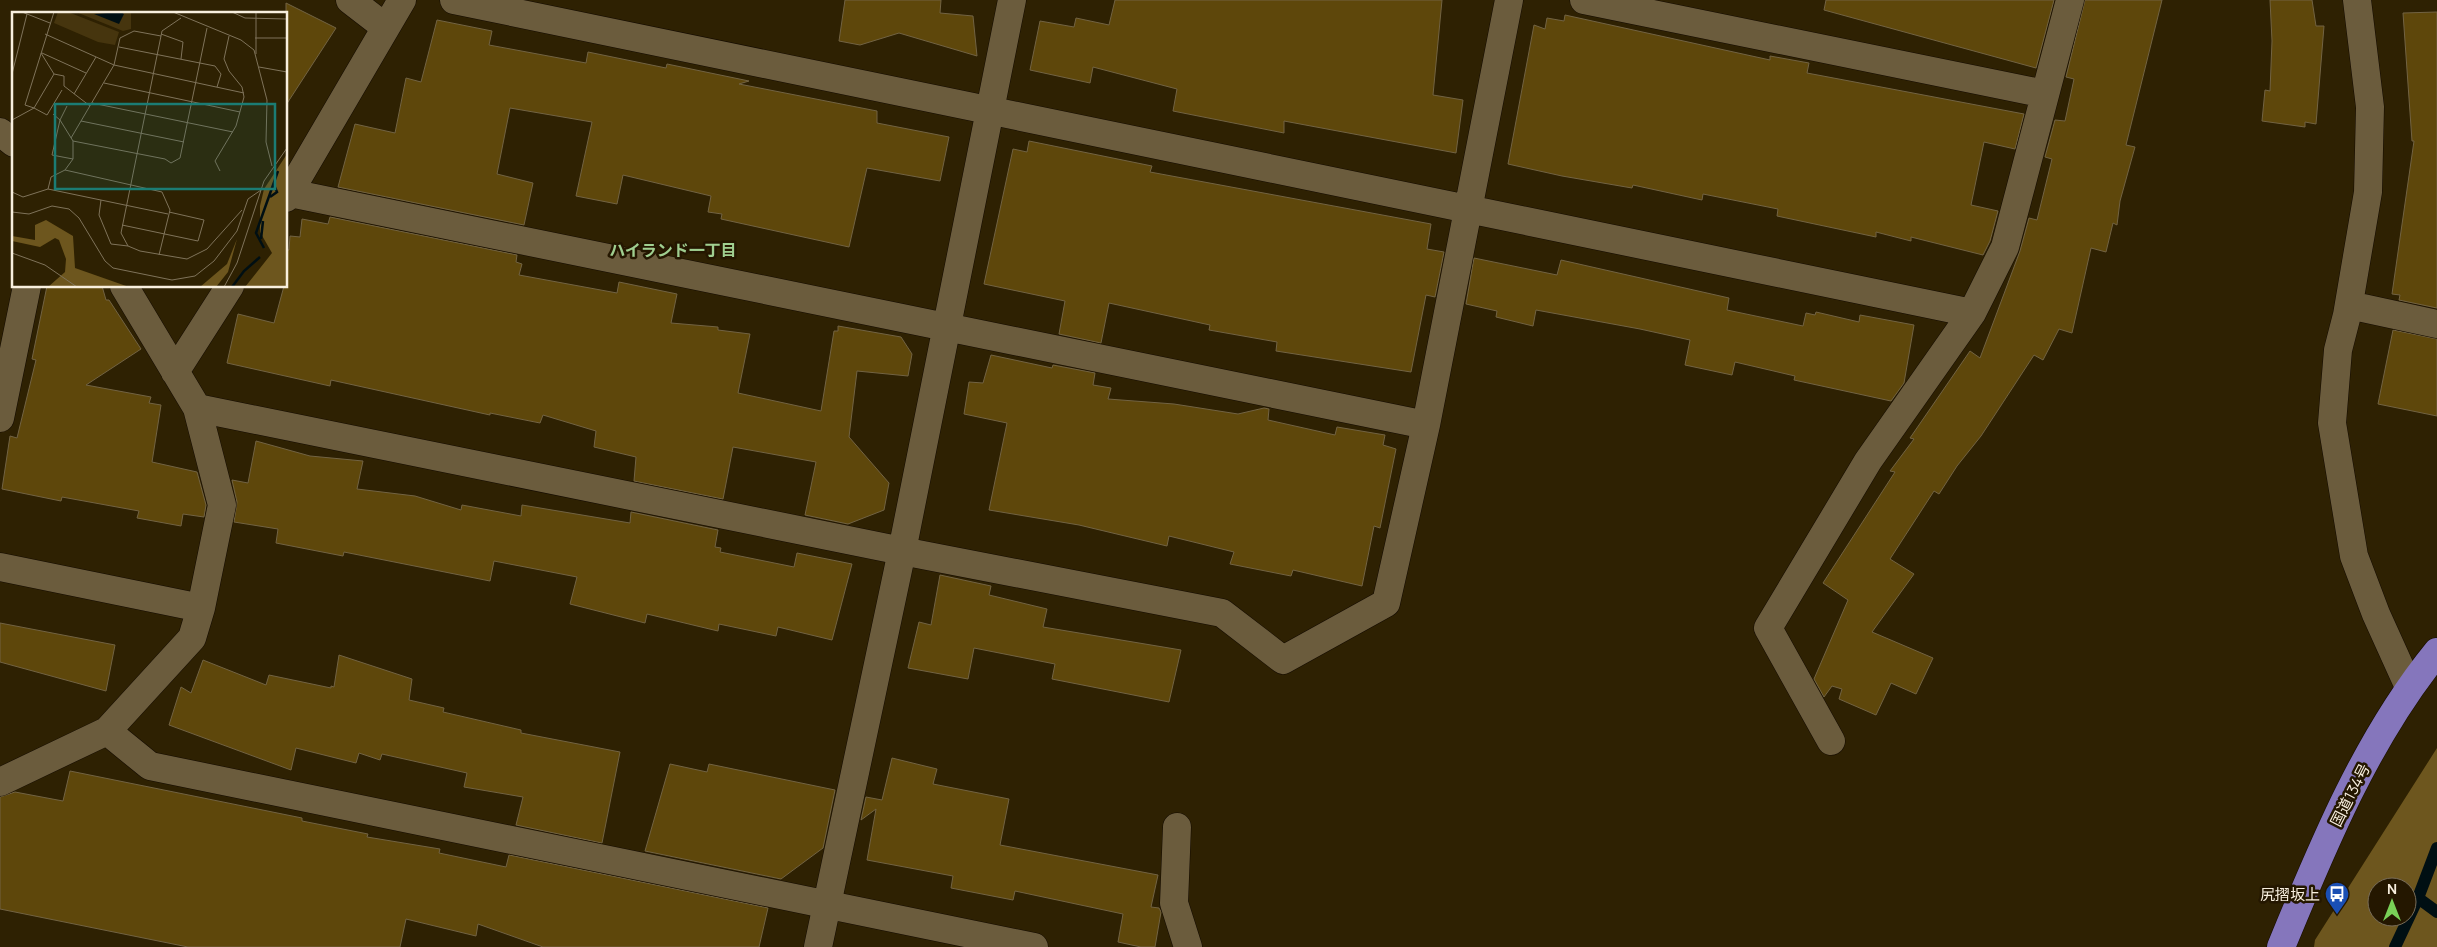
<svg xmlns="http://www.w3.org/2000/svg" width="2437" height="947" viewBox="0 0 2437 947" font-family="Manrope,'Noto Sans JP',sans-serif">
  <rect width="100%" height="100%" fill="#2e2102"/>
  <!-- forest -->
  <path fill="#6d561e" fill-rule="evenodd" d="M2437 748V947H2314L2315 940ZM2377 887H2407V917H2377Z"/>
  <g fill="none" stroke-linecap="round" stroke-linejoin="round">
    <!-- stream -->
    <path stroke="#000f13" stroke-width="12" d="M2418 898 2437 912
      M2395 947 2418 898 2437 848"/>
  </g>
  <!-- building -->
  <path fill="#5e470b" stroke="#726343" d="M845 0H941L940 13 973 16 977 56 899 33 860 45 839 41Z
    M1115 0H1442L1433 95 1463 100 1456 153 1284 121V133L1173 111 1177 89 1093 67 1090 83 1030 70 1040 21 1074 27 1076 18 1109 25Z
    M1826 0H2054L2036 68 1824 10Z
    M2085 0H2162L2126 145 2135 147 2120 201 2117 225 2113 223 2106 252 2091 248 2072 333 2059 329 2043 360 2034 355 1981 436 1957 466 1939 494 1934 491 1890 559 1914 574 1872 632 1933 658 1916 694 1891 683 1876 715 1839 699 1842 689 1832 686 1824 697 1814 679 1848 600 1823 583 1895 472 1890 471 1914 439 1910 438 1970 351 1980 358 2020 251 2029 218 2037 220 2052 159 2045 157 2055 120 2065 121 2074 79 2066 77Z
    M2270 0H2312L2316 26H2324L2316 124 2305 122V127L2262 121 2265 90 2270 91 2272 41Z
    M286 3 336 28 286 105Z
    M2437 12V308L2399 300 2400 295 2392 294 2414 141H2412L2403 13Z
    M1565 15 1770 60V56L1809 63 1807 73 2024 114 2015 149 1984 142 1971 205 1998 211 1990 241 1983 255 1911 237V241L1876 232V237L1777 216 1778 209 1703 194 1702 200 1633 185 1632 188 1562 176 1508 164 1534 25 1545 29 1547 18 1564 21Z
    M437 20 492 31 489 45 586 63 588 52 666 68 667 64 749 81 739 84 877 111V123L949 137 940 181 867 168 849 247 721 219 722 214 708 212 711 196 623 175 617 204 576 196 592 122 510 108 497 174 533 183 524 225 338 187 355 124 395 133 406 78 421 82Z
    M1029 141 1152 166 1150 172 1431 224 1427 249 1444 252 1435 297 1426 295 1411 372 1276 351 1277 342 1209 330 1210 325 1109 303 1101 343 1059 334 1065 301 984 284 1013 149 1027 152Z
    M330 217 517 255 516 262 522 264 519 275 617 293 619 282 677 294 671 323 718 327V330L750 334 738 393 821 411 834 331H838V326L901 337 912 354 908 376 857 371 849 437 889 483 884 510 848 524 805 515 816 462 733 447 723 499 634 481 636 457 594 447 596 431 543 415 540 423 490 413V415L331 380 330 386 227 363 238 314 274 323 284 286H286V250H289L290 236 300 237 302 219 328 224Z
    M1474 258 1557 275 1561 260 1729 298 1727 310 1803 326 1806 313 1815 315 1816 312 1859 322 1860 315 1914 325 1904 383 1891 401 1794 380 1795 376 1735 362 1732 375 1685 365 1690 340 1640 329 1536 310 1533 326 1496 317 1497 311 1466 304Z
    M47 286H102L106 300H109L141 349 86 385 151 397 149 403 161 405 152 462 197 472 206 505 204 517 183 514 181 526 137 518 139 511 62 497 61 501 2 489 10 436 17 438 36 360 32 359Z
    M2393 330 2437 339V416L2378 404Z
    M991 355 1052 368 1053 365 1095 373 1093 385 1111 388 1108 399 1174 404 1238 414 1264 408 1269 409 1268 420 1335 435 1337 427 1385 435 1383 445 1396 449 1380 528 1374 526 1362 586 1293 570 1291 576 1230 564 1234 552 1169 536 1167 546 1079 525 989 510 1007 423 964 414 969 382 983 383Z
    M256 441 310 456 363 461 357 489 415 496 461 510 462 505 521 516 522 505 630 523 631 512 718 530 715 547 721 548 720 552 794 567 797 553 852 564 832 640 778 627 776 636 719 624 718 631 647 614 645 623 570 604 577 577 494 561 490 581 344 552 343 556 276 543 278 529 234 522 237 502 232 480 248 483Z
    M940 575 991 586 989 595 1047 609 1043 627 1181 650 1169 702 1052 679 1055 664 974 648 968 679 908 668 919 622 931 625Z
    M0 623 115 645 106 691 0 662Z
    M339 655 412 679 409 700 444 708 443 712 521 730V733L620 752 602 843 516 825 523 797 464 787 467 773 382 754 380 760 359 753 356 763 296 748 291 770 169 725 181 687 191 693 203 660 266 685 269 675 331 688V686L334 687Z
    M892 758 937 769 933 784 1009 799 1000 845 1158 875 1151 907 1159 908 1161 912 1155 947H1141L1118 942 1123 914 1015 891 1013 900 951 888 953 876 867 860 876 809 861 820 866 797 882 800Z
    M670 764 707 772 709 764 835 790 823 848 781 879 645 851Z
    M70 771 302 818V821L368 834 367 837 440 849 439 853 506 867 509 855 768 908 759 947H543L478 924 476 936 406 919 400 947H188L0 909V797L15 792 63 801Z"/>
  <g fill="none" stroke-linecap="round" stroke-linejoin="round">
    <defs>
      <path id="minor" d="M350 0 385 27
        M454 0 1972 313
        M1584 0 2045 94
        M2357 0 2370 107 2368 192 2347 315 2338 350 2332 423 2354 556 2376 614 2409 687
        M0 132 14 143
        M290 193 1426 425
        M286 198 402 0
        M2349 305 2437 324
        M175 372 230 286
        M197 408 902 551 1222 613 1283 660 1386 603 1426 425 1509 0
        M0 418 27 286
        M0 567 201 608
        M107 731 150 766 1034 947
        M1831 741 1768 628 1868 461 1972 313 2005 247 2070 0
        M0 782 107 731 192 638 201 608 222 505 197 408 124 286
        M1177 827 1174 903 1188 947
        M818 947 902 551 1012 0"/>
      <path id="highway" d="M2281 947C2323 845 2367 738 2437 652"/>
    </defs>
    <!-- minor casing -->
    <use href="#minor" stroke="#140b00" stroke-width="29"/>
    <!-- highway casing -->
    <use href="#highway" stroke="#140b00" stroke-width="29"/>
    <!-- minor -->
    <use href="#minor" stroke="#6b5c3d" stroke-width="28"/>
    <!-- highway -->
    <use href="#highway" stroke="#8576bc" stroke-width="28"/>
  </g>
  <!-- icons -->
  <defs>
    <symbol id="bus-pin" viewBox="-11 -11 22 30"><path d="M0 17L-7.5 6A9.5 9.5 0 1 1 7.5 6Z" fill="#1a4fb4" stroke="#241700"/><path d="M-5-6H5V4H4V6H2V4H-2V6H-4V4H-5ZM-3.5-4V0h7V-4ZM-3.5 1.2v1.5H-2V1.2ZM2 1.2v1.5H3.5V1.2Z" fill="#fff"/></symbol>
  </defs>
  <g fill-rule="evenodd">
    <use href="#bus-pin" x="2323" y="880" width="28" height="38"/>
  </g>
  <g text-anchor="middle" dominant-baseline="central" stroke-width="5" stroke-linejoin="round" paint-order="stroke">
    <!-- street labels -->
    <g font-size="15" fill="#f8efde" stroke="#241700">
      <text transform="translate(2350 795) rotate(-63)">国道134号</text>
    </g>
    <!-- poi labels -->
    <g font-size="15" fill="#f8efde" stroke="#241700" text-anchor="end">
      <text x="2320" y="894">尻摺坂上</text>
    </g>
    <!-- neighbourhood labels -->
    <g font-size="16" font-weight="bold" fill="#a0cf90" stroke="#241700">
      <text x="673" y="250">ハイランド一丁目</text>
    </g>
  </g>
  <!-- overview -->
  <g transform="translate(12 12)">
    <rect width="275" height="275" fill="#2e2102"/>
    <path d="M46 0H56L107 20 103 33 86 30 42 11ZM64 0H119V17L111 19Z" fill="#46350e"/>
    <path d="M275 142V275H233L260 241 248 220V194L252 177ZM34 208 61 224 63 256 117 275H36L53 260 54 247 47 228 43 226 28 235 0 229V224L23 228V213ZM225 227 216 260 204 275H188L215 252Z" fill="#6d561e"/>
    <path d="M109 0 112 2 107 12 82 2Z" fill="#000f13"/>
    <path fill="none" stroke="#000f13" stroke-width="2.5" d="M258 185 265 180 262 173M249 227 251 209M252 236 244 221 266 159M220 275 232 259 248 245"/>
    <path fill="none" stroke="#7f735a" stroke-width="1" d="M161 0 229 28 242 38 255 88 254 130 260 154M220 0 233 6 275 7M244 0V42M15 2 38 11M169 6 150 19 109 221 116 234 128 239 175 247 195 237 230 198M33 22 102 53 232 81M149 22 171 30 169 47M243 26H275M107 35 203 54 209 62 205 75M29 41 42 62 52 64V74L78 94M30 41 74 61M247 55 275 60M0 62 15 2 10 0M42 62 22 96 13 93 42 0M92 71 228 100M62 82 84 45M80 91 221 120M41 102 48 108 40 143 61 147M0 108 22 96 35 103 50 78M69 109 172 130M59 126 102 53 108 26 122 19 149 24M61 129 153 147 159 151 168 146 195 16M53 158 150 180 158 198 147 243M208 159 203 149 224 114 232 85 230 75 217 59 212 47 217 24M36 177 39 165 53 158 61 147V129L48 108 55 94M0 180 11 185 36 177 156 202M89 188 87 203 99 232 116 234M0 200 17 202 40 194 57 197 67 206 93 249 101 256 160 268 183 264 202 249 225 219 236 187 249 178M110 213 186 229 192 208 157 200M0 241 33 253 65 275M212 275 225 251 252 169 275 136"/>
    <path fill="#1b7c74" fill-opacity="0.15" stroke="#1b7c74" stroke-width="2.5" d="M43 92H263V177H43Z"/>
    <rect width="275" height="275" fill="none" stroke="#f8efde" stroke-width="2.5"/>
  </g>
  <!-- north arrow -->
  <g transform="translate(2392 902)"><circle r="24" fill="#241700" stroke="#796d59"/>
  <path d="M0-4L9 19L0 12L-9 19Z" fill="#79d157"/>
  <text y="-8" font-size="14" font-weight="bold" text-anchor="middle" fill="#f8efde">N</text>
  </g>
</svg>
